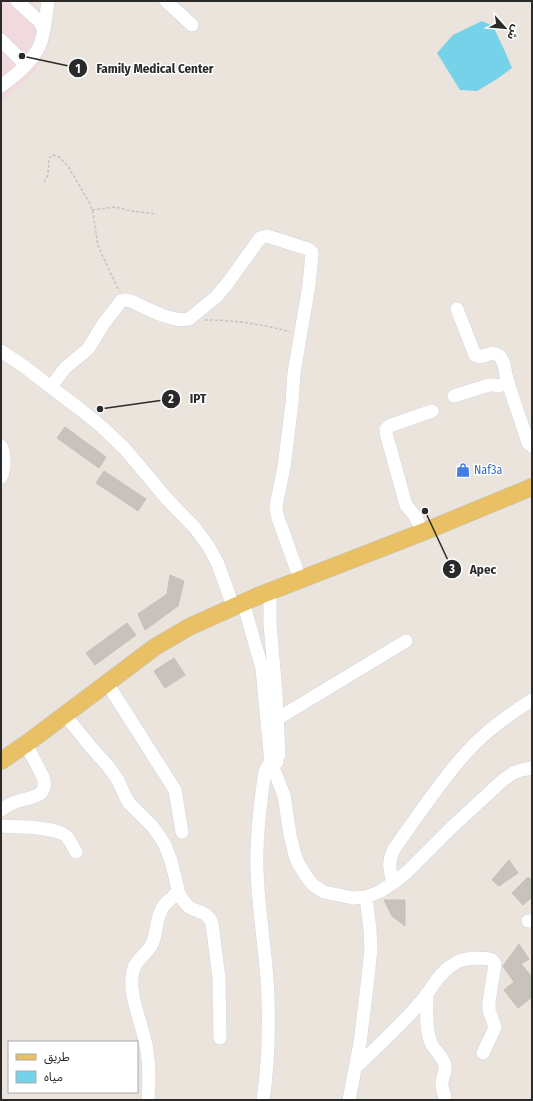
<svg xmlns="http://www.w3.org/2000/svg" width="533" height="1101" viewBox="0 0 533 1101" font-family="'Fira Sans Condensed','Noto Sans Arabic',sans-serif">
  <rect width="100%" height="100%" fill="#ebe4dc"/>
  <!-- medical -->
  <path fill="#f1dadd" d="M1 1H31L50 18V41L36 70 1 103Z"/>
  <!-- water -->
  <path fill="#75d2e8" d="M482 21 493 26 503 47 512 68 497 79 477 91 460 90 437 53 453 35Z"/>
  <!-- building -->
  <path fill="#c7c2bb" stroke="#c6bfb6" d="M65 427 106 457 99 468 57 438Z
    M104 471 146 499 138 511 96 483Z
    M170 575 184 581 178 606 145 630 138 614 167 594Z
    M127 623 136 635 95 665 86 653Z
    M174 658 185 675 165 688 154 671Z
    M509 860 518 873 499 886 492 880Z
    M528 877 532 881V897L523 905 512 893Z
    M384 900H405V926L392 916Z
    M519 944 529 959 521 964 532 977V997L518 1008 504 990 514 982 503 966Z"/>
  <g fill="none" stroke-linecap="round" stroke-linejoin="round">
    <defs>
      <path id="minor" d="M166 1 192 25
        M44 30 48 1
        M1 40 26 65
        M1 86C16 75 35 60 41 42 42 38 43 34 44 30L40 22 17 1
        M457 309 475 355C482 360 491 350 498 355 504 359 505 369 506 375 512 398 521 420 528 443L532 446
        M1 351 22 365 81 410 102 427 125 449 167 499 195 528 209 547 218 564 233 606
        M51 387 65 368 88 349 104 323 121 301 125 300 131 301C147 308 172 323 189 319L216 297 227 284 260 238 267 236 308 249 312 252V254L309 285 294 373 292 403 284 467 277 501 276 508 278 518 300 579
        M454 396 489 385H493L498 386 508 383
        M1 446C5 452 5 470 1 477
        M423 532 415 516 406 505 386 433V429L389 426 432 411
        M270 591V624L276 693 279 755
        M243 602 262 668 271 763 284 795 290 835 295 855 298 863 306 876 313 885 324 892 353 898 366 897 379 892 393 883 406 873 451 828 503 780 513 773 521 770 532 768
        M107 683 175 790 182 832
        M65 715 90 746 108 766 118 780 125 796 129 803 153 827 160 837 165 845 171 861 178 889C176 897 167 900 163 907 156 917 157 931 153 942 149 953 136 958 133 971 127 995 144 1027 147 1051 150 1068 149 1084 148 1100
        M270 722 277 719 406 641
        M1 810C5 807 10 804 15 802 27 797 50 799 43 777L26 744
        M1 826C16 827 55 826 66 836 70 840 73 847 76 852
        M393 883C390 869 387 864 394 849 417 817 439 783 465 754 484 732 508 715 532 700
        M178 892C181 897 184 903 189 907 199 913 205 910 212 923L219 978 220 1038
        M528 921H532
        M427 993C427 1008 425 1029 431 1043 434 1050 445 1059 445 1067 446 1073 441 1079 442 1085 442 1090 445 1094 445 1100
        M356 1067C378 1046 400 1026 419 1004 430 992 436 977 448 968 451 966 455 963 459 961 467 958 485 957 492 960L495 964 489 1002V1010L495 1027 493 1032 483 1053
        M263 1100C268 1067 269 1032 268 999 267 956 258 912 257 869 256 838 260 808 264 777 266 768 267 763 277 762
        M349 1100 360 1043 367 986 371 949 370 930 366 897"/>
      <path id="major" d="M1 761 26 744 155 647 189 627 258 596 423 532 532 487"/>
    </defs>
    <!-- minor casing -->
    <use href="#minor" stroke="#d2d6e2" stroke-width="14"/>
    <!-- major casing -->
    <use href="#major" stroke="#c3c3c3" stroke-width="18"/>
    <!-- path -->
    <path stroke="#c3c3c3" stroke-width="1.5" stroke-dasharray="3 2" stroke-linecap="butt" d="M44 182 48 175 49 158 53 155 59 157 68 166 90 204 93 213 98 246 119 291
      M92 210 115 207 132 211 157 214
      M205 320C234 320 263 324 290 332"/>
    <!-- minor -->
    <use href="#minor" stroke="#fff" stroke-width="13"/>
    <!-- major -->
    <use href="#major" stroke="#e9c064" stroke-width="17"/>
  </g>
  <!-- icons -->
  <defs>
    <symbol id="shop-bare" viewBox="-9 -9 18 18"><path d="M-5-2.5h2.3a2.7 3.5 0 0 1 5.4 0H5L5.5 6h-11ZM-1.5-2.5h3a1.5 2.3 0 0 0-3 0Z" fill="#3f7fe0" stroke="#fff" stroke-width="2.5" paint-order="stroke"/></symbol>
  </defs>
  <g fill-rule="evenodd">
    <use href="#shop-bare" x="453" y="460" width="20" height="20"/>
  </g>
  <g text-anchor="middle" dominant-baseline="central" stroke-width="3" stroke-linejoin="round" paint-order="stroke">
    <!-- shop labels -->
    <g font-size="12" fill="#366cbe" stroke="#fff" text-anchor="start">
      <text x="474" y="470">Naf3a</text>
    </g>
  </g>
  <!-- callouts -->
  <path fill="none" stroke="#2a2a2a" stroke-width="1.5" d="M22 56L78 68M100 409L171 399M425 511L452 569"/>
  <g fill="#2a2a2a" stroke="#fff" stroke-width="1.5">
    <circle cx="22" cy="56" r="4"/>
    <circle cx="100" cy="409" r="4"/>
    <circle cx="425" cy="511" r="4"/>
    <circle cx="78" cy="68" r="10"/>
    <circle cx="171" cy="399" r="10"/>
    <circle cx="452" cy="569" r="10"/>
  </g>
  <g font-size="12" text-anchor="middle" font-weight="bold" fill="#fff">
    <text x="78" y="73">1</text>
    <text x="171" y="403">2</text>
    <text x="452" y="573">3</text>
  </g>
  <g font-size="13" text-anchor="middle" font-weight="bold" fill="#2a2a2a" stroke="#fff" stroke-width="3" stroke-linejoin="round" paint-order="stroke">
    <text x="155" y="73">Family Medical Center</text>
    <text x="198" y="403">IPT</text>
    <text x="483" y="574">Apec</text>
  </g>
  <!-- border -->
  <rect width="533" height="1101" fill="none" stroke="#2a2a2a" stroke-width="4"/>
  <!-- legend -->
  <rect x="8" y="1041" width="130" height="52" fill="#ffffff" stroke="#aaaaaa"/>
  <rect x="16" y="1054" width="20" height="6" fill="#e9c064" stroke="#aaaaaa"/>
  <text x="44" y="1061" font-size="12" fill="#2a2a2a">طريق</text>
  <rect x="16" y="1071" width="20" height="12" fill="#75d2e8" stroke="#aaaaaa"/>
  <text x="44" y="1081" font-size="12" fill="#2a2a2a">مياه</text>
  <!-- north arrow -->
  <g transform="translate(505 28) rotate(117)" stroke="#ffffff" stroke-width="3" paint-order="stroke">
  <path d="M0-3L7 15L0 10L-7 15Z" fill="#2a2a2a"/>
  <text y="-6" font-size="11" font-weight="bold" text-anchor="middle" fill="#2a2a2a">ش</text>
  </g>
</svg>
